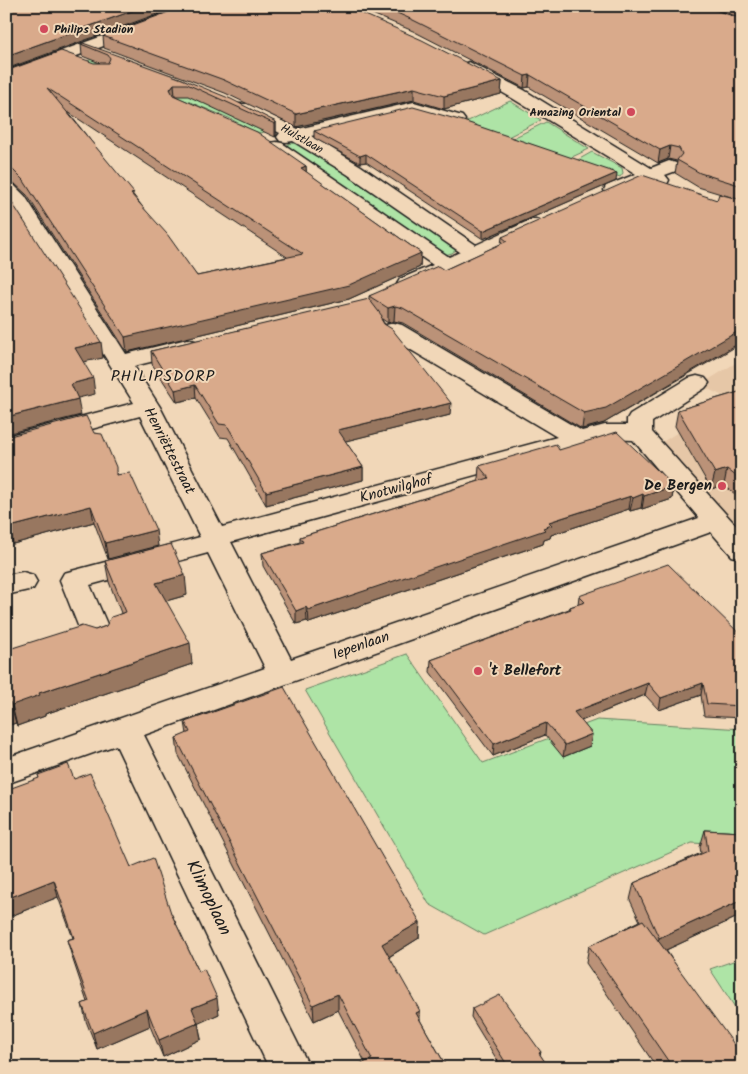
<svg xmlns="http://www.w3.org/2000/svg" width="748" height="1074" viewBox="0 0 748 1074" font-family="Kalam,sans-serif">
  <rect width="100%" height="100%" fill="#f1d7b8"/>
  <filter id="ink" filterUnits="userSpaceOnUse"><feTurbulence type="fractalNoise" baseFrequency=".02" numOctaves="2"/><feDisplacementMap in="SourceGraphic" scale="10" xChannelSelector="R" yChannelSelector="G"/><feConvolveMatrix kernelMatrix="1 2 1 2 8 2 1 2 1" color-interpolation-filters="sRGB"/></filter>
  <g filter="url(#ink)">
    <!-- built -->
    <path fill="#e6c7a7" d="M742 359V530L661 443 729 399 700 385Z"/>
    <!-- green -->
    <path fill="#aee4a6" stroke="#658061" d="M100 56 270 130 261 133 253 131 229 118 87 61Z
      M510 101 541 120 508 137 466 122Z
      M546 122 589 149 570 158 513 138Z
      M292 143C318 144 423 225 451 244L456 250 452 253 445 255 286 149 288 144Z
      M592 152 622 168 623 173 620 177 576 161Z
      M407 654 483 763 597 720 742 729V846L692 843 484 935 429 904 305 690Z
      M742 958V1018L710 969Z"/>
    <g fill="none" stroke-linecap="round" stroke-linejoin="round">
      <defs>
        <path id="minor" d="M185 6H206L204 9 6 82V71Z
          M469 62 524 90 651 168 669 161 676 163 678 167 676 171 665 175 669 180 667 184 660 186 649 182C636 187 620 198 606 194L604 190 606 186 636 174 512 98 463 70 461 67 463 64Z
          M414 102 462 116 465 120 462 124 456 125 413 112 311 136 361 166 476 245 528 221 535 219 542 221 545 225 542 229 455 270 408 290 400 289 397 284 400 279 433 265 270 151 267 147 270 143 276 142 282 143 449 257 460 252 347 174 293 141 286 142 280 141 277 137 280 133 237 112 235 108 237 104H249L298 129Z
          M6 182 13 184 25 196 126 354 187 339 195 341 198 346 195 351 134 366 160 407 222 527 557 437 386 335 383 330 386 325 394 323 402 325 582 431 605 425H627V419L630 414 689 378 697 376 705 378 709 383 705 388 652 422V432L742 532V559L732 556 711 532 144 735 310 1068H269L116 745 6 784V758L265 668 208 553 90 585 113 638 109 645 98 649 87 645 83 638 60 580 64 573 200 537 140 416 6 452V436L134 403 6 199ZM606 439 633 440 699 518 291 659 231 542Z
          M23 572 33 575 37 582 33 589 6 595V575Z"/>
      </defs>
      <!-- minor casing -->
      <use href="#minor" stroke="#1c1c1c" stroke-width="3"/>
      <!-- minor -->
      <use href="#minor" fill="#f1d7b8" fill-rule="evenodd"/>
    </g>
    <!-- wall -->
    <path fill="#bb9278" stroke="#1c1c1c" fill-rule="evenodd" d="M353 6H703L742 19V343L604 423 582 429 403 323 394 321 388 323 382 319V320L450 415 345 441 363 467V480L266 505 228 438 220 437 196 398 177 402 152 364 151 351 369 300V296L444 270 501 244 502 237 731 197 698 187 675 173 677 162V161L668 159 658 163 529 87 524 88 413 31Z
      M706 6H742V18Z
      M103 36 502 81 501 94 444 109 414 100 296 127 225 93 104 48Z
      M81 44 182 79 276 122V135L275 137 188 96H175L306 166V172L421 253 420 267 349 299 127 352 27 195 14 183 6 181V71L100 63 82 56ZM68 112 287 257 197 276Z
      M314 131 616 181 483 239 366 162 360 163 314 138Z
      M742 391V500L724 485 711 489 675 426 678 410Z
      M94 433 158 546 108 559 94 522 13 544 6 521V437Z
      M559 450 674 486 672 499 642 509 641 508 630 511 629 509 551 535 550 538 544 540 543 544 309 623 307 621 296 624 263 566 262 553 300 542V537L479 481 478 479 479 466Z
      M105 561 187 595 166 601 192 664 45 714V716L17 726 16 723 6 726V650L95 630 106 626 121 613 109 582Z
      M579 596 742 636V718L704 716 701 695 659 710 645 695 581 721 592 734 590 746 563 757 545 735 493 756 430 672 431 660 569 609 570 607 578 604Z
      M185 722 420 922 419 938 389 957 420 1020 446 1066 453 1068 365 1062 338 1010 314 1021 178 754 176 738 187 734Z
      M38 775 74 779 131 867 171 913 219 1014 198 1023 201 1039 163 1057 150 1026 97 1049 86 1021 82 1004 87 1002 72 957 67 940 73 938 58 897 6 918 39 778Z
      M705 830 742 832V915L666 950 742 1068H657L586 963 589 946 640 921 630 900 634 883 701 853 700 847Z
      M472 1009 541 1052 540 1055 549 1068H502L471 1017Z"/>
    <!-- shaded-wall -->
    <path fill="#987761" stroke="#1c1c1c" d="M146 6H179L6 69V56Z
      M530 75 529 87 524 88 525 76Z
      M502 81 501 94 444 109V96Z
      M174 84 175 96 171 101 170 89Z
      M414 88V100L296 127V114Z
      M276 122V135L275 137V124Z
      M670 146 668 159 658 163 660 150Z
      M366 154V162L360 163V156Z
      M306 166 307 179 301 168Z
      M617 173 616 181 483 239V231Z
      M421 253 420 267 349 299 127 352 125 337Z
      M395 306 394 321 388 323V308Z
      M742 329 741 342 604 423 582 429 584 413Z
      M101 342 103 358 78 363 75 348Z
      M93 378 95 394 74 399 71 384Z
      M195 385 196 398 177 402 175 390Z
      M78 399 81 415 6 434V417Z
      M451 403 450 415 338 443V430Z
      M363 467V480L266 505V492Z
      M727 469 724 485 711 489 715 473Z
      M674 486 672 499 642 509 644 496Z
      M643 494 641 508 630 511 633 498Z
      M631 496 629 509 551 535 550 538 544 540 543 544 309 623 308 610 543 528 549 522Z
      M91 506 94 522 13 544 10 527Z
      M156 530 158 546 108 559 105 543Z
      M185 575 187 595 159 603 156 583Z
      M306 607 307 621 296 624V611Z
      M190 643 192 664 45 714V716L17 726 12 705 39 693Z
      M648 683 645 695 573 724 574 712Z
      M703 683 701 695 659 710 661 698Z
      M10 702 16 723 6 726V703Z
      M546 723 545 735 493 756 494 744Z
      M592 734 590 746 563 757 565 745Z
      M54 880 58 897 6 918V899Z
      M742 900V915L655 955 659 938Z
      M420 922 419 938 382 961V944Z
      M338 994V1010L314 1021 313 1005Z
      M217 998 219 1014 195 1025 192 1008Z
      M147 1009 150 1026 97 1049 93 1033Z
      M420 1011V1027L416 1013Z
      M198 1023 201 1039 163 1057 159 1040Z"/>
    <!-- building -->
    <path fill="#d9aa8b" stroke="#1c1c1c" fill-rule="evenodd" d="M6 6H146L6 56Z
      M185 6H345L422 40 502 81 444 96 414 88 296 114 224 80 103 36Z
      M381 6H703L742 19V186L700 173 677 160 682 154 679 148 670 146 660 150 530 75 525 76 413 20Z
      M83 43 182 79 231 99 276 122 275 124 187 84H174L170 89 173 95 257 132 306 166 301 168 421 253 349 285 125 337 24 181 12 169 6 168V71L61 51 94 63H108L110 58 108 55 81 44ZM47 88 303 254 197 276 167 234 131 194 134 193Z
      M413 107 463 121 617 173 483 231 366 154 360 156 314 131Z
      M642 175 717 200 719 194 742 200V329L606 408 584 413 403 308 395 306 388 308 369 296 438 266 444 270 507 241 502 237Z
      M6 193 101 342 75 348 93 378 71 384 78 399 6 417Z
      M369 299 382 316 381 319 384 324 392 329 451 403 338 430 363 467 266 492 227 425 219 424 195 385 175 390 151 351Z
      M742 391V481L727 469 715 473 678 410Z
      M86 416 94 433 102 434 116 467V475L130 473 156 530 105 543 91 506 10 527 6 517V437Z
      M617 432 674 486 644 496 643 494 633 498 631 496 549 522 552 525 543 528 545 530 308 610 306 607 296 611 262 553 303 542 300 537 489 478 479 466 556 444 559 450Z
      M171 544 185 575 156 583 190 643 39 693 40 695 12 705 10 702 6 703V650L82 626 95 630 106 626 111 617 126 612 105 561Z
      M668 564 742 636V706L707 704 703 683 661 698 648 683 574 712 592 734 565 745 546 723 494 744 431 660 571 609 570 607 585 602 579 596Z
      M284 687 420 922 382 944 420 1011 416 1013 446 1066 452 1065 453 1068H352L372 1059 338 994 313 1005 176 738 190 732 185 722Z
      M68 764 74 779 90 773 131 867 153 858 171 913 199 972 204 969 217 998 192 1008 198 1023 159 1040 147 1009 93 1033 82 1004 89 1001 67 940 74 938 54 880 6 899V790L39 778 38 775Z
      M705 830 742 832V900L659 938 634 883 708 851Z
      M643 920 742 1055V1068H673L589 946Z
      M500 995 541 1052 539 1053 549 1068H509L472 1009Z
      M6 1060 9 1068H6Z"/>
  </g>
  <!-- markers -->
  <g fill="#d1495b" stroke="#f1d7b8" stroke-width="2">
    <circle cx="44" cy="29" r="5"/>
    <circle cx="631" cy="112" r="5"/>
    <circle cx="722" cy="486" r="5"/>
    <circle cx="478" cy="671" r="5"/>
  </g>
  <g text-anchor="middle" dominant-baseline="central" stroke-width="4" stroke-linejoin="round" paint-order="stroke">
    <!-- far-poi labels -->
    <g font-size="12" font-weight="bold" fill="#1c1c1c" stroke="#f1d7b8" text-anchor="start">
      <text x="54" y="29">Philips Stadion</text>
      <text x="621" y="112" text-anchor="end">Amazing Oriental</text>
    </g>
    <!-- far-street labels -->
    <g font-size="12" fill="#1c1c1c" stroke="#f1d7b8">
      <text transform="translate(302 139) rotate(30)">Hulstlaan</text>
    </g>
    <!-- street labels -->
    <g font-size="15" fill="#1c1c1c" stroke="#f1d7b8">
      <text transform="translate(169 451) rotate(63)">Henriëttestraat</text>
      <text transform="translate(396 489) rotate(-15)">Knotwilghof</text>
      <text transform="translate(361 646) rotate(-19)">Iepenlaan</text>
    </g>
    <!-- poi labels -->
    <g font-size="15" font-weight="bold" fill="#1c1c1c" stroke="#f1d7b8" text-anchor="end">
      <text x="712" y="486">De Bergen</text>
      <text x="488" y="671" text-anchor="start">'t Bellefort</text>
    </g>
    <!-- neighbourhood labels -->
    <g font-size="16" letter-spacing="1" fill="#1c1c1c" stroke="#f1d7b8">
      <text x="163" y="376">PHILIPSDORP</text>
    </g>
    <!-- near-street labels -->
    <g font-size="18" fill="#1c1c1c" stroke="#f1d7b8">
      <text transform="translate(208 898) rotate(64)">Klimoplaan</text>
    </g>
  </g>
  <!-- margin -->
  <rect width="748" height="1074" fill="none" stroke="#f1d7b8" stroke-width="25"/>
  <rect x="12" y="12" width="723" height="1049" fill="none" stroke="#1c1c1c" stroke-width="2" filter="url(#ink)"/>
</svg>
